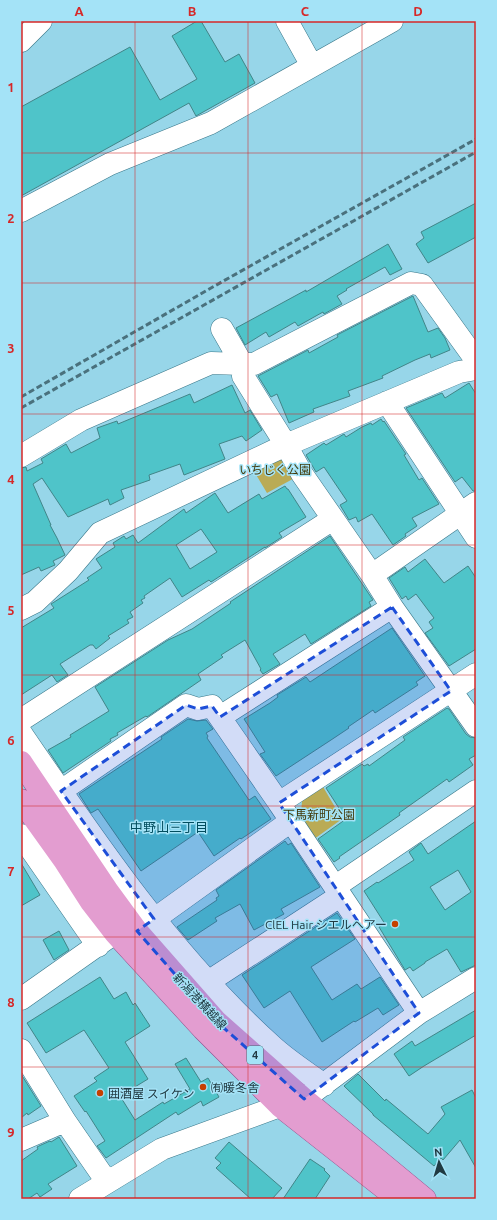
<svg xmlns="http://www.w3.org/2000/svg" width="497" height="1220" viewBox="0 0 497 1220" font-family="Ubuntu,'Noto Sans JP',sans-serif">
  <rect width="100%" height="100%" fill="#97d6e9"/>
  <!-- green -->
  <path fill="#baab55" d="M286 445 302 474 267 493 249 463Z
    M319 780 342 819 310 842 300 824 303 790Z"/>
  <!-- building -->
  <path fill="#4fc4c9" stroke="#418588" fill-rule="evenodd" d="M197 21H201L225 62 239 54 255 83 196 116 189 103 21 196V107L130 47 160 100 197 79 172 36Z
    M476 203V237L428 263 416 244 424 238 421 232Z
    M388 244 402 269 390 275 385 267 346 289 347 290 337 296 342 304 324 314 323 312 298 326 295 322 269 337 266 332 245 345 236 328 306 290V292Z
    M413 296 428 332 438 328 445 338 450 350 431 358 430 354 415 360 382 376 383 378 348 391 350 396 313 409 314 412 289 423 277 394 271 397 258 376 308 350 309 353 338 337 337 335Z
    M469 383 476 394V491H473L462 477 455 482 406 408 442 393 445 398Z
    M232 385 245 413 250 410 262 430 246 441 242 436 219 444 225 459 184 475 180 464 149 475 150 480 121 490 124 498 110 505 108 499 68 517 42 478 33 484 51 525H50L57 538 65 555 53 561 55 565 41 571 39 567 21 575V468L26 467 27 471 43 463 41 459 66 444 71 453 100 438 97 428 117 421 118 424 190 394 194 403Z
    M381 419 383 422 384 421 406 454 404 455 419 480 422 478 439 504 412 518 417 526 405 534 406 536 393 545 372 514 358 522 356 517 349 520 340 505 347 501 324 467 316 472 306 455 324 443 326 445 344 434 346 437 362 427 371 423 372 425Z
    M285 486 287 489H288L306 517 279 533 282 537 265 548V547L211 582 209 580 182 597 170 578 144 596 145 598 141 600 143 603 130 612 133 617 127 620 129 623 108 636 110 638 96 649 93 645H90L60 664 68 675 57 682 52 675 21 695V628L54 608 51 604 89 580 87 578 102 568 96 559 115 547 113 543 124 536 126 539 133 535 138 543 184 509 186 513 215 493 228 513 259 494 262 499ZM201 529 217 552 190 569 176 545Z
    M330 536 373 600 369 602 371 606 311 644 305 634 273 654 280 664 263 674 260 670 261 669 245 640 221 655 223 657 198 674 201 680 147 717 146 716 117 733 118 735 110 739 111 741 63 773 48 750 71 737 70 735 109 711 95 687 168 640 192 629 231 603 230 602Z
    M425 559 444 583 468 566 476 578V649L449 666 425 633 433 628 429 622 434 618 416 594 408 600 406 596 402 599 389 578 405 567 408 572Z
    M392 628 425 676 416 682 418 685 375 713 373 710 348 727 349 728 331 740 276 776 260 754 265 752 244 719 270 703 278 697 277 695 306 677 310 682Z
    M447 708 449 709 466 734 470 737 476 738V755L469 759 473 765 449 782 447 779 399 813 400 815 339 857 340 858 334 862 318 839 346 819 326 788 362 764 364 766 368 764 369 766 405 740 403 737Z
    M188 719 197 721 206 720 213 729 206 733 208 736 207 738 249 800 255 796 271 819 241 839 240 838 214 856 198 832 141 871 98 809 91 813 79 794 162 739 161 737Z
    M476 821V965L461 972 447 949 425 962V963L413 971 410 967 405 970 379 927 385 924 364 891 377 882 378 883 414 860 409 852 421 843 428 854ZM458 870 471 892 445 910 430 887Z
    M285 841 288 845 291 843 320 887 281 909 284 914 254 930 240 904 215 918 217 921 188 940 177 927 217 900 216 898 219 896 216 890Z
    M21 863 40 895 21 906Z
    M337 913 355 939 311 967 332 1000 357 984 361 989 380 977 399 1005 383 1015 378 1008 355 1022 354 1021 322 1042 290 991 264 1008 242 975Z
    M59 931 69 950 54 960 43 940Z
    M100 977 114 999 126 992 133 1005 135 1003 150 1026 125 1042 148 1079 120 1096 135 1120 163 1102 164 1104 190 1089 175 1064 186 1058 201 1082 208 1078 219 1097 203 1106 201 1101 178 1115 176 1112 106 1158 97 1146 105 1141 86 1111 85 1112 74 1096 97 1081 94 1078 109 1068 84 1030 46 1053 27 1023Z
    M476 1010V1035L424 1066 409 1076 394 1054 412 1041 415 1046Z
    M21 1074 41 1106 28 1115 27 1113 21 1118Z
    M358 1074 385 1101 386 1099 428 1134 445 1114 441 1107 472 1090 476 1098V1168L460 1140 443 1160 441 1158 434 1166 373 1115V1114L344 1086Z
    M59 1137 77 1166 48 1184 52 1189 40 1197 37 1193 28 1199H21V1161L38 1149 37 1147 41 1145 50 1141 51 1142Z
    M229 1142 282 1188 272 1199H251L216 1168 221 1163 215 1158Z
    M310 1159 325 1169 324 1170 330 1176 315 1199H283Z"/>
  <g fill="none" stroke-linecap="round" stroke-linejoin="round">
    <defs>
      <path id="minor" d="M287 21 312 66
        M21 41 41 21
        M21 211 110 164 211 123 392 21
        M222 329 242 364 243 376 286 445 302 474 372 575 392 607 476 726
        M387 402 476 537
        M21 456 81 420 211 363 242 364H254L411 283 422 285 476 360
        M372 575 476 503
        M21 609 35 602 68 571 100 533 286 445 459 372 476 369
        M220 717 392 607
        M21 720 333 519
        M21 733C96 843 172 955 271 1045 287 1060 306 1072 324 1085
        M61 791 186 705 198 709 212 706 279 803
        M21 835 98 946
        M336 886 476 791
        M142 928 291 821
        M208 982 340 896
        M21 999 109 937
        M419 1013 279 803 476 674
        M21 1050 65 1121 107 1182
        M21 1140 65 1121
        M80 1199 162 1149 280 1106 304 1099 419 1013 476 978"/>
      <path id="major" d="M21 762 107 890 137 931 216 1021 304 1099 425 1199
        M21 800 64 860 91 902 115 933 203 1029 280 1106 398 1199"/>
    </defs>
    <!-- minor casing -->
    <use href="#minor" stroke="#397789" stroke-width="23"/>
    <!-- major casing -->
    <use href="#major" stroke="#924f8a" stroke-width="23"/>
    <!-- minor -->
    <use href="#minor" stroke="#fff" stroke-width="22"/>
    <!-- major -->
    <use href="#major" stroke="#e39dd0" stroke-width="22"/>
    <!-- rail -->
    <path stroke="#4a717d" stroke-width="3" stroke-dasharray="6 3" stroke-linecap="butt" d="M21 397 211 288 476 139
      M21 408 476 152"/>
  </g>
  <!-- marked area -->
  <path fill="#1d4ed8" fill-opacity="0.2" stroke="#1d4ed8" stroke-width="3" stroke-dasharray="8 5" stroke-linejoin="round" d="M392 607 451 691 279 803 419 1013 304 1099 216 1021 137 931 154 919 61 791 186 705 198 709 212 706 220 717Z"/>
  <!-- grid -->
  <path fill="none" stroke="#d62828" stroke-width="1" stroke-opacity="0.55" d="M135 21V1199M248 21V1199M362 21V1199M21 153H476M21 283H476M21 414H476M21 545H476M21 675H476M21 806H476M21 937H476M21 1067H476"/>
  <!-- markers -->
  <g fill="#c64000" stroke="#a4e3f7" stroke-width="1.5">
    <circle cx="395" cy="924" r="4"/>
    <circle cx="203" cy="1087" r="4"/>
    <circle cx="100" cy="1093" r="4"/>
  </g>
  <g text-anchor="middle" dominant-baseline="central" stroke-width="3" stroke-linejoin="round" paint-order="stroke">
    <!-- shield labels -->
    <rect fill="#a4e3f7" stroke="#486d78" stroke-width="1" x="247" y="1046" width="16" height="18" rx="3"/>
    <g font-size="11" font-weight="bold" fill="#203a42">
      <text x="255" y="1055">4</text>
    </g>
    <!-- park labels -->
    <g font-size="12" fill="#433b0c" stroke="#a4e3f7">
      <text x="275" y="469">いちじく公園</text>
      <text x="319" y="814">下馬新町公園</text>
    </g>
    <!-- poi labels -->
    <g font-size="12" fill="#203a42" stroke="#a4e3f7" text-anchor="start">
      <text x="387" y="924" text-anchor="end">ClEL Hair シエルヘアー</text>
      <text x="211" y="1087">㈲暖冬舎</text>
      <text x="108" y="1093">囲酒屋 スイケン</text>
    </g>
    <!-- street labels -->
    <g font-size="12" fill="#203a42" stroke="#a4e3f7">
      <text transform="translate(200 1001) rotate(47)">新潟港横越線</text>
    </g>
    <!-- neighbourhood labels -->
    <g font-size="13" fill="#024d5e" stroke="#a4e3f7">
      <text x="169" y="827">中野山三丁目</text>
    </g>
  </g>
  <!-- border -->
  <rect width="497" height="1220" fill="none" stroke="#a4e3f7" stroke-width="44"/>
  <!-- north arrow -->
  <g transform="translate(439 1162) rotate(355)" stroke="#a4e3f7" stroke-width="3" paint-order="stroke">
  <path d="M0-3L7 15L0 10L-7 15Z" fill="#203a42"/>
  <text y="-6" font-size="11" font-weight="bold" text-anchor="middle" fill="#203a42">N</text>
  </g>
  <rect x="22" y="22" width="453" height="1176" fill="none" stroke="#d62828" stroke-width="1.5"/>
  <g font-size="13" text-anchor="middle" font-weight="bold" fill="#d62828">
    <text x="79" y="16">A</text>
    <text x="192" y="16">B</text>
    <text x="305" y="16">C</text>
    <text x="418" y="16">D</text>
    <text x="11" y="92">1</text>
    <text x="11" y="223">2</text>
    <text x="11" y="353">3</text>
    <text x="11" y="484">4</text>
    <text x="11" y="615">5</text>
    <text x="11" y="745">6</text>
    <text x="11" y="876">7</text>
    <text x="11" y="1007">8</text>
    <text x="11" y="1137">9</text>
  </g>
</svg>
